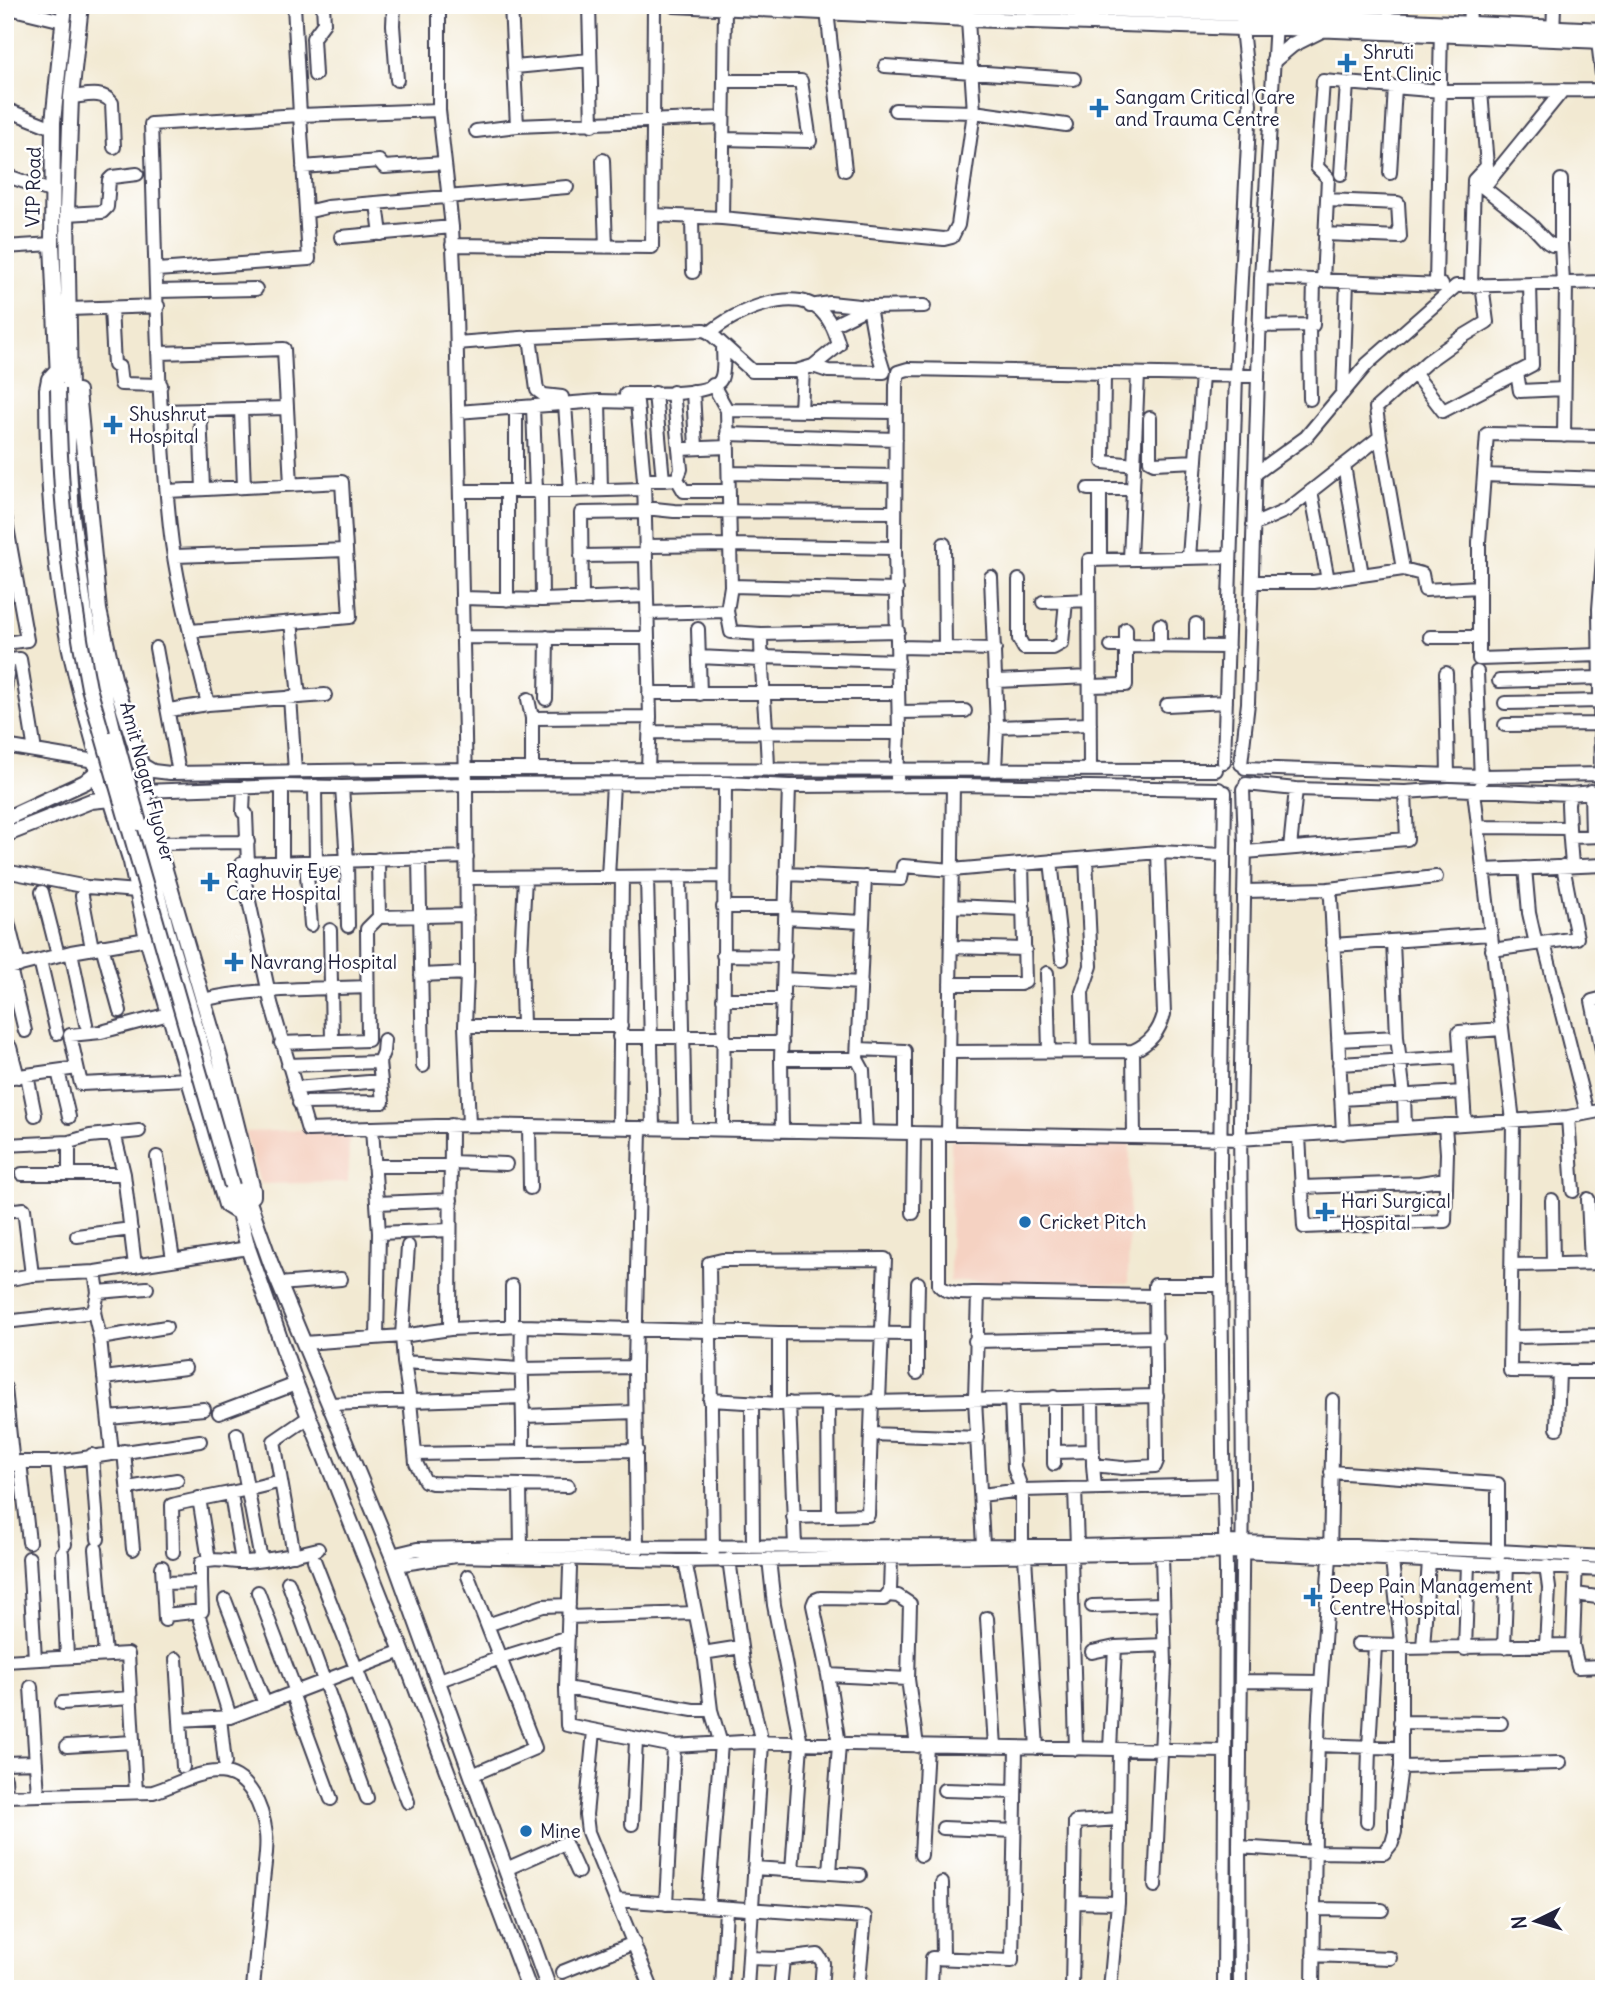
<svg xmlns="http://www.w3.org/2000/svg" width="1609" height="1994" viewBox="0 0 1609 1994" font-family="Delius,sans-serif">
  <rect width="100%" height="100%" fill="#fff"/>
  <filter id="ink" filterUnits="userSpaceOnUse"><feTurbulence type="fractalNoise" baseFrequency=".0143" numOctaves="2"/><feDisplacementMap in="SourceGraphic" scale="14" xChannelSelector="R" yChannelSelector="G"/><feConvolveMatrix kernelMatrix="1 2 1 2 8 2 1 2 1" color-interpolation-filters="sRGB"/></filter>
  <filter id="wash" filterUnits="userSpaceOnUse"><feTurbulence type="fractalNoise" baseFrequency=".00686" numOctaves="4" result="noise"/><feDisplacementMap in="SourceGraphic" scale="28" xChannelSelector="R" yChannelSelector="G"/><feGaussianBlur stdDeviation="1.57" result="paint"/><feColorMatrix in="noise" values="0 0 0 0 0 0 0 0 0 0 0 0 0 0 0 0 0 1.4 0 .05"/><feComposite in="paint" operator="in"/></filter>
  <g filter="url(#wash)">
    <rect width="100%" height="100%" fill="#f2e9d2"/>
    <!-- built -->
    <path fill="#f5d2c2" d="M349 1128 348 1182 260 1184 245 1132Z
      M951 1140 1130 1142 1128 1284 950 1281Z"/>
  </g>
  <g filter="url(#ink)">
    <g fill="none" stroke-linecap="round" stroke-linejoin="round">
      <defs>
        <path id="minor" d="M394 5 393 25 397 80
          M439 5V110L452 227 456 311 466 784 467 973 465 1026 469 1125
          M511 5 517 126
          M589 5 592 125
          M829 5 827 11 845 170
          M1469 5 1470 23
          M5 7 63 21
          M1553 36 1554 5
          M1598 41 1604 92
          M885 66 1074 79
          M515 67 590 60
          M315 75 313 38 324 23 323 5
          M71 97C85 96 103 90 112 103L114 147
          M5 109 53 128
          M895 110 974 112 1066 125
          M476 131 517 126 723 118
          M723 139 810 141 801 81H724
          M603 160 606 247
          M303 167 379 161 384 167 444 163
          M1390 173 1395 87
          M1341 174 1347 83
          M5 175 53 192
          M1474 180 1530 224 1547 242 1552 245 1561 244 1563 283
          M1561 180V244
          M1484 187 1563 90
          M377 204 381 234
          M306 212 327 207 567 187
          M67 214 102 212 107 207 109 180 112 177 137 174
          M653 215 722 218 944 239 952 237 958 225 974 112 967 5
          M692 217 693 272
          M722 218 725 8
          M1325 234 1400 237 1398 203 1327 200
          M341 237 452 227
          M452 245 652 247 654 5
          M5 247 52 244
          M157 270 309 259 300 115 439 110
          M1261 278 1442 285
          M1323 281 1328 178 1317 167 1323 81 1441 91 1604 90
          M1436 285 1441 26
          M1471 285 1474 180 1487 166 1481 91
          M157 291 256 289
          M810 306 830 303 869 307 924 306
          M111 308 114 365 119 367 121 384 161 385
          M69 309 158 306
          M1309 325 1310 399
          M1259 326 1313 325 1314 280
          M530 337 537 390 544 395 562 397
          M457 343 533 337 704 330 710 333C733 312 794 285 821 311 831 321 835 331 839 345L813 366 796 371H752L710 333
          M160 353 284 349 291 485
          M813 366 828 371 884 372 876 346 869 307 833 325
          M1104 373 1103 462 1126 464
          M1414 373 1443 411 1532 365 1530 284
          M1517 373 1520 391 1564 389
          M713 385 727 410 731 586 727 611 731 632 761 634 898 631
          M693 391 696 448
          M673 392 679 449
          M1343 393 1347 281
          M626 394C644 394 713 396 721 379 725 370 723 355 723 346
          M599 401 601 490
          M565 404 571 491 644 489
          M533 406 536 492
          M241 409 244 487
          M200 410 203 489
          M727 410 896 412
          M162 411 287 408
          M801 411 803 369
          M458 412 599 401 637 402 644 480 650 717 648 769
          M1150 418V461L1154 463 1196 461
          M727 434 896 439
          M1564 436 1566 283
          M1344 465 1362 575
          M729 473 895 476
          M1255 474 1306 437 1367 364 1456 286 1604 282
          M1484 475 1604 479
          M677 479 684 491H729
          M644 480H663L655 393
          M663 480 677 479 681 469 679 449 727 447
          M1088 489H1125
          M168 491 342 482 350 617 191 631
          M460 491H571
          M507 491V600
          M516 491V407
          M1311 491 1328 580
          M541 493 542 600
          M645 508 674 511 895 512
          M5 516 27 640 5 643
          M1253 525 1287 510 1380 437 1376 408 1427 362 1462 337 1487 322 1482 285
          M944 544 945 648
          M646 546 730 545 895 548
          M175 556 346 550
          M581 556 646 555
          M1189 558 1202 375
          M1130 559 1138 374
          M1100 560V489
          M1403 569 1422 574 1425 590 1479 587
          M991 577 997 727 995 770
          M1019 580V639L1024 648H1053L1062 643 1066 601
          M1252 582H1313L1403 569 1380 437
          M731 586 897 590
          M462 598 542 600 647 596
          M582 599 581 513 645 512
          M1043 602 1089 600
          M647 613 727 611
          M291 622 299 696
          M1196 624V647
          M698 629 700 694
          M761 634C761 679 767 724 768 770
          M463 637 648 638
          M1430 637H1479
          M1111 646H1126V629
          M898 647 995 649
          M1160 647V625
          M156 648 179 773
          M1599 655 1479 659V542L1487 434 1604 436
          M699 657 761 660
          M761 657 898 661
          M1477 672 1481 781
          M1446 673 1448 775
          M996 681 1090 677
          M1499 681 1599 678
          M1090 686 1126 685V646L1228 647
          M5 689 9 660 20 659 35 751
          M649 693H898
          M290 697 295 771
          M528 699 532 718V769
          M546 699 547 637
          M1505 703 1600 701
          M208 704C194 646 176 586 170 527 156 395 156 256 151 124L300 115 294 5
          M1167 705 1226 702
          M169 710 208 704 325 695
          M899 712 965 711
          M532 718 650 717
          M1505 725 1600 724
          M997 727 1090 724
          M650 732 899 733
          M5 746 89 760 101 769
          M1224 762 1236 375 1250 104 1242 28 1243 5
          M141 764 153 771 170 773 466 769 1216 770
          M1241 764 1248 703 1261 278 1277 5
          M1245 768 1481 776 1604 774
          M1090 770 1089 560 1230 557
          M897 778 899 733 895 548 896 385 898 372 908 369 1258 376
          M1601 780 1599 609 1604 545
          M1246 784 1296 789 1405 792 1449 789 1570 794 1604 791
          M315 786 316 862
          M244 787 243 812 246 814 248 864
          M342 787 347 861 348 926
          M142 791 282 786 342 787 466 784 725 783 789 786 953 785 1219 789
          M1474 791 1513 1121 1510 1371 1604 1372
          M1591 791 1592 836
          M1478 827 1569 828 1572 865
          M1569 828 1568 804 1570 794
          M1570 837 1604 836
          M155 843 248 842
          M1290 848 1296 789
          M1245 852 1407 839 1405 792
          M467 857 241 864 271 1003 308 1130 469 1125 1240 1139 1568 1117 1604 1110
          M419 858 423 1066
          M378 859 379 917 467 915
          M1051 861 1062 959
          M306 862 311 925
          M282 863V786
          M1525 868 1529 913 1536 944
          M1483 870 1604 865
          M5 871 87 887 137 891
          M786 874 901 879 903 866 952 870 1158 852 1224 855
          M608 877 613 784
          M647 877 653 1128
          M680 877 685 1129
          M467 878 723 876
          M1328 889 1436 877
          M1244 891 1328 889 1331 898 1343 1133
          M42 892 58 955
          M82 896 92 948
          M951 906 1024 909
          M723 907H786
          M5 910 19 966
          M785 918 863 922
          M330 930 332 1041
          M1544 943 1587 1113
          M1333 945 1490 934
          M102 946 120 1011
          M951 947 1025 949
          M1492 950 1577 938 1563 866
          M71 952 86 1024
          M723 955 785 956
          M40 960 57 1033
          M10 968 25 1031
          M5 969 71 952 147 939
          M1047 973 1049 1051
          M421 975 467 973
          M784 979 861 983
          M950 984H1020L1025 982 1022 864
          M1604 998 1592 1001 1604 1060
          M723 999H784
          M202 1000C256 988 311 989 367 987
          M169 1014 101 1032 70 1035 81 1084 188 1079
          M523 1025 521 955 525 878
          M465 1026H621
          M619 1037H723
          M1397 1037 1404 1095 1405 1128
          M1338 1040 1397 1037 1393 941
          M281 1043 368 1040 367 929 379 917
          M723 1043H782
          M5 1048 10 1047 18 1077
          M859 1049 905 1051V1133
          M1084 1051 1082 992 1091 966 1086 858
          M1133 1051 1134 1137
          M949 1052 1133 1051C1150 1043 1159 1032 1164 1014L1158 852
          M781 1059H857L863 1070 866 1132
          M857 1059 865 877
          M379 1062 383 1052 384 1040
          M1339 1064 1460 1057
          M288 1065 379 1062 383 1102 299 1103
          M58 1071 69 1117
          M27 1075 35 1115
          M5 1078 77 1068
          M295 1088 381 1081
          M1341 1099 1463 1092
          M1568 1117 1573 1191
          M1465 1124 1459 1032 1502 1029
          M529 1126 530 1188
          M372 1128 379 1233 377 1338
          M619 1128 622 877
          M723 1130 725 783
          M782 1131 781 1059 789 786
          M114 1133 124 1174 135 1266
          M939 1134V1285C947 1295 965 1293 978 1293
          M948 1134 953 785
          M1299 1136 1304 1227 1445 1221 1447 1153 1445 1125
          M5 1145 69 1142 90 1136 139 1131
          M157 1157 173 1259
          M451 1162 506 1164
          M374 1166H451
          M22 1174H124
          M69 1174V1142
          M1302 1187 1420 1183 1446 1179
          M1588 1199 1591 1263
          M1552 1200 1553 1264
          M377 1203 451 1200
          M5 1211 24 1209 32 1275
          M913 1213 914 1133
          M379 1233 450 1230
          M77 1236 131 1229
          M408 1246 402 1336 404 1362 520 1369 635 1367
          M1512 1265 1604 1263
          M95 1272 98 1292 94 1312 100 1338 112 1453
          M5 1280 32 1275 95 1272 248 1248
          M279 1284 341 1279
          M512 1286V1326
          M98 1292 147 1288
          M5 1322 94 1312
          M522 1326C520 1368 524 1409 523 1450
          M450 1329 451 1125
          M779 1333V1404
          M917 1334 918 1283
          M1511 1337 1604 1335
          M100 1338 166 1327
          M975 1341 1157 1337
          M304 1343 402 1336 450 1329 522 1326 779 1333 917 1334V1373
          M404 1362 410 1401 416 1463 425 1481 432 1483 568 1486
          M104 1378 185 1368
          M5 1388 13 1465
          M1054 1397V1464
          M1092 1397 1093 1465 1095 1488
          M710 1400 779 1404 1157 1396
          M828 1402 829 1516
          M752 1403 753 1546
          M789 1403 795 1546
          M329 1404 524 1397
          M219 1413 296 1384
          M524 1416 635 1412
          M109 1418 204 1409
          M1557 1428 1559 1371
          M237 1434 261 1560
          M871 1434 978 1438
          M124 1451 133 1549
          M1054 1452 1093 1451
          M415 1454 637 1450
          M92 1455 98 1539
          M20 1462 29 1542
          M57 1462 65 1544
          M1093 1465 1122 1468 1155 1466 1157 1461 1155 1285H1221
          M5 1466 20 1462H57L200 1441
          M1331 1472 1498 1484V1557
          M520 1486 521 1547
          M128 1488 177 1480
          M1075 1489 1077 1546
          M231 1494 242 1562
          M981 1495 1022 1490 1014 1468 1011 1398
          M199 1498 209 1560
          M793 1517 868 1515 872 1401
          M983 1546 975 1399 978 1293 1156 1296
          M1022 1546V1490L1223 1485
          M96 1549 105 1655
          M637 1551 635 1367 640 1128
          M173 1552 172 1505C208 1496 244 1492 280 1481
          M713 1552 709 1263 722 1260 885 1259 879 1401
          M62 1553 67 1656
          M294 1555 274 1441 309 1417
          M392 1555 417 1549 521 1547 1077 1546 1242 1542 1498 1551 1604 1557
          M1071 1556 1076 1749
          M1025 1557 1037 1748
          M29 1558 35 1659
          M729 1559 743 1662 762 1743 747 1989
          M769 1559 774 1605 801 1744 792 1871
          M314 1560 408 1802
          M685 1561 705 1660 711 1710 721 1744 708 1906
          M396 1565 456 1556 678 1561 1242 1552 1604 1570
          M162 1567 165 1620
          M570 1568 566 1688 567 1725 674 1746 743 1742 1225 1751
          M468 1576 535 1748 472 1775
          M288 1582 367 1798
          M163 1583 201 1582V1563C216 1557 231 1563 246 1562 270 1560 294 1555 318 1549
          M258 1592 296 1692
          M1576 1594 1604 1598
          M888 1595 898 1596 910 1604 908 1679 917 1746
          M225 1600 265 1704
          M1092 1606 1163 1604
          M165 1615 202 1611 201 1582
          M568 1617 695 1613
          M987 1618 995 1747
          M200 1620 230 1717
          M487 1625 543 1606 569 1605
          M1358 1644 1401 1645
          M1573 1645 1576 1561
          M1546 1646 1549 1588 1546 1566
          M1504 1647 1507 1565
          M1401 1648 1573 1645 1578 1667 1604 1666
          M1423 1648 1429 1561
          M1465 1649 1468 1564
          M1092 1652 1115 1647 1164 1645
          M703 1653 741 1647
          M176 1659 183 1767
          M5 1661 128 1654 136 1792
          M828 1675 908 1679
          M437 1681 500 1658 568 1637
          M1241 1681 1321 1682
          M31 1687 38 1795
          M566 1688 693 1710H711
          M292 1693 331 1799
          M62 1703 130 1698
          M220 1718 225 1763
          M180 1720 230 1717 402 1651
          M1400 1722 1501 1723
          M594 1731 586 1815 588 1832 652 1989
          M1318 1745 1401 1748
          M67 1746 133 1742
          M1110 1749 1115 1647
          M5 1763 36 1762
          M1401 1767 1560 1763
          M5 1778 6 1795
          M944 1790 1015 1792
          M5 1796 153 1792C176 1785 195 1772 219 1772 250 1773 263 1809 266 1834 268 1849 264 1867 263 1882 260 1918 256 1953 253 1989
          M1367 1822 1369 1747 1375 1646
          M632 1824 636 1741
          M943 1828 1015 1831
          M1239 1847 1315 1852 1384 1853 1392 1843 1395 1832V1813L1401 1767V1642L1391 1552
          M921 1855 927 1746
          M754 1868 860 1875
          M506 1869 565 1843 578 1872
          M830 1873 839 1744 828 1675 813 1605 815 1600 820 1598 884 1599 890 1591 891 1559
          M942 1883 943 1958
          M1155 1886 1165 1665 1162 1555
          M616 1900 865 1917 858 1989
          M1074 1902 1118 1903
          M666 1904 674 1746
          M1313 1909 1382 1910
          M1313 1955 1390 1958
          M749 1958 783 1959 818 1955 823 1963 821 1989
          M562 1972 634 1943
          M722 1989 726 1908
          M780 1989 783 1959
          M931 1989 932 1958 1012 1961 1016 1748
          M1072 1989 1075 1822 1119 1819
          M1110 1989 1118 1903 1120 1750
          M1224 1989 1226 1569 1223 1451 1220 1166 1225 792
          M1240 1989 1239 1847 1243 1486 1240 1120 1245 844 1243 789
          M1313 1989 1315 1829 1319 1713 1330 1557 1333 1400"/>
        <path id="major" d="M81 5 71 97 67 211 70 391 68 450 72 516 85 614 115 737
          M674 5 968 19 1242 28H1288L1604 41
          M978 5 1277 15 1604 30
          M1274 60 1292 45 1322 30
          M58 378 52 244 53 122 65 5
          M78 391 99 610 114 678 141 764
          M99 779a23 23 0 1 1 46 0a23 23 0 1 1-46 0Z
          M142 791 220 1058 253 1190V1196
          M5 819 85 782 101 769C89 723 74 676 66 629 52 550 47 469 47 389L49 379 58 369
          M139 823 167 931 242 1182 271 1264 394 1560 549 1989
          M5 835 91 801 111 799 131 862 147 939 226 1205 239 1213
          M232 1186 248 1248 296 1384 402 1651 529 1989"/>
      </defs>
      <!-- minor casing -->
      <use href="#minor" stroke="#414052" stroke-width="16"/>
      <!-- major casing -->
      <use href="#major" stroke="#414052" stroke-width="18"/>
      <!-- minor -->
      <use href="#minor" stroke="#fff" stroke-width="12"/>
      <!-- major -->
      <use href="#major" stroke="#fff" stroke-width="14"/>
      <defs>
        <path id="major-bridge" d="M58 389C59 490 69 588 89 688L232 1186
          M115 737 139 823"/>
      </defs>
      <!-- major-bridge casing -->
      <use href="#major-bridge" stroke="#414052" stroke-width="18" stroke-linecap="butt"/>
      <!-- major-bridge -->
      <use href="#major-bridge" stroke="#fff" stroke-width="14"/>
    </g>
  </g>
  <!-- markers -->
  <g fill="#1f6fb2" stroke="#fff" stroke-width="2.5">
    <path d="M1343.5 52.5h7v7h7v7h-7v7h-7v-7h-7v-7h7z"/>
    <path d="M1095.5 97.5h7v7h7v7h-7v7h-7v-7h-7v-7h7z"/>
    <path d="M109.5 414.5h7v7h7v7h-7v7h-7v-7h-7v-7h7z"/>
    <path d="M206.5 871.5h7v7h7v7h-7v7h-7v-7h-7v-7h7z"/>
    <path d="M230.5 951.5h7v7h7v7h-7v7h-7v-7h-7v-7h7z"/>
    <path d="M1321.5 1201.5h7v7h7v7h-7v7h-7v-7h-7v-7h7z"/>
    <circle cx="1025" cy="1222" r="7"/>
    <path d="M1309.5 1586.5h7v7h7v7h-7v7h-7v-7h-7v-7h7z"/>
    <circle cx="526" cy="1831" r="7"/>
  </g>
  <g text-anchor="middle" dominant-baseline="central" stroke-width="5" stroke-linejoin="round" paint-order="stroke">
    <!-- poi labels -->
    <g font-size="19" fill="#22223b" stroke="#fff" text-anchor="start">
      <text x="1363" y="52">Shruti<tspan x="1363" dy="22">Ent Clinic</tspan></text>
      <text x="1115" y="97">Sangam Critical Care<tspan x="1115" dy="22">and Trauma Centre</tspan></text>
      <text x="129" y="414">Shushrut<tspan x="129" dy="22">Hospital</tspan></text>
      <text x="226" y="871">Raghuvir Eye<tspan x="226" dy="22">Care Hospital</tspan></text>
      <text x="250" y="962">Navrang Hospital</text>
      <text x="1341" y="1201">Hari Surgical<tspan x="1341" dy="22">Hospital</tspan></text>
      <text x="1039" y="1222">Cricket Pitch</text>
      <text x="1329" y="1586">Deep Pain Management<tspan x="1329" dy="22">Centre Hospital</tspan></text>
      <text x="540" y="1831">Mine</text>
    </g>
    <!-- street labels -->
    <g font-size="19" fill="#22223b" stroke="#fff">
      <text transform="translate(33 187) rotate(-89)">VIP Road</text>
      <text transform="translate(148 782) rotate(75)">Amit Nagar Flyover</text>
    </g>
  </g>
  <!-- margin -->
  <rect width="1609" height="1994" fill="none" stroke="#fff" stroke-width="28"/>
  <!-- north arrow -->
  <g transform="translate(1536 1921) rotate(265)" stroke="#ffffff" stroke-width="5" paint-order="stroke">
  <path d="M0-5L12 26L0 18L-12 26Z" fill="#22223b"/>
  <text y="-10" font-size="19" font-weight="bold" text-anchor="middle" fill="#22223b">N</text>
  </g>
</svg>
